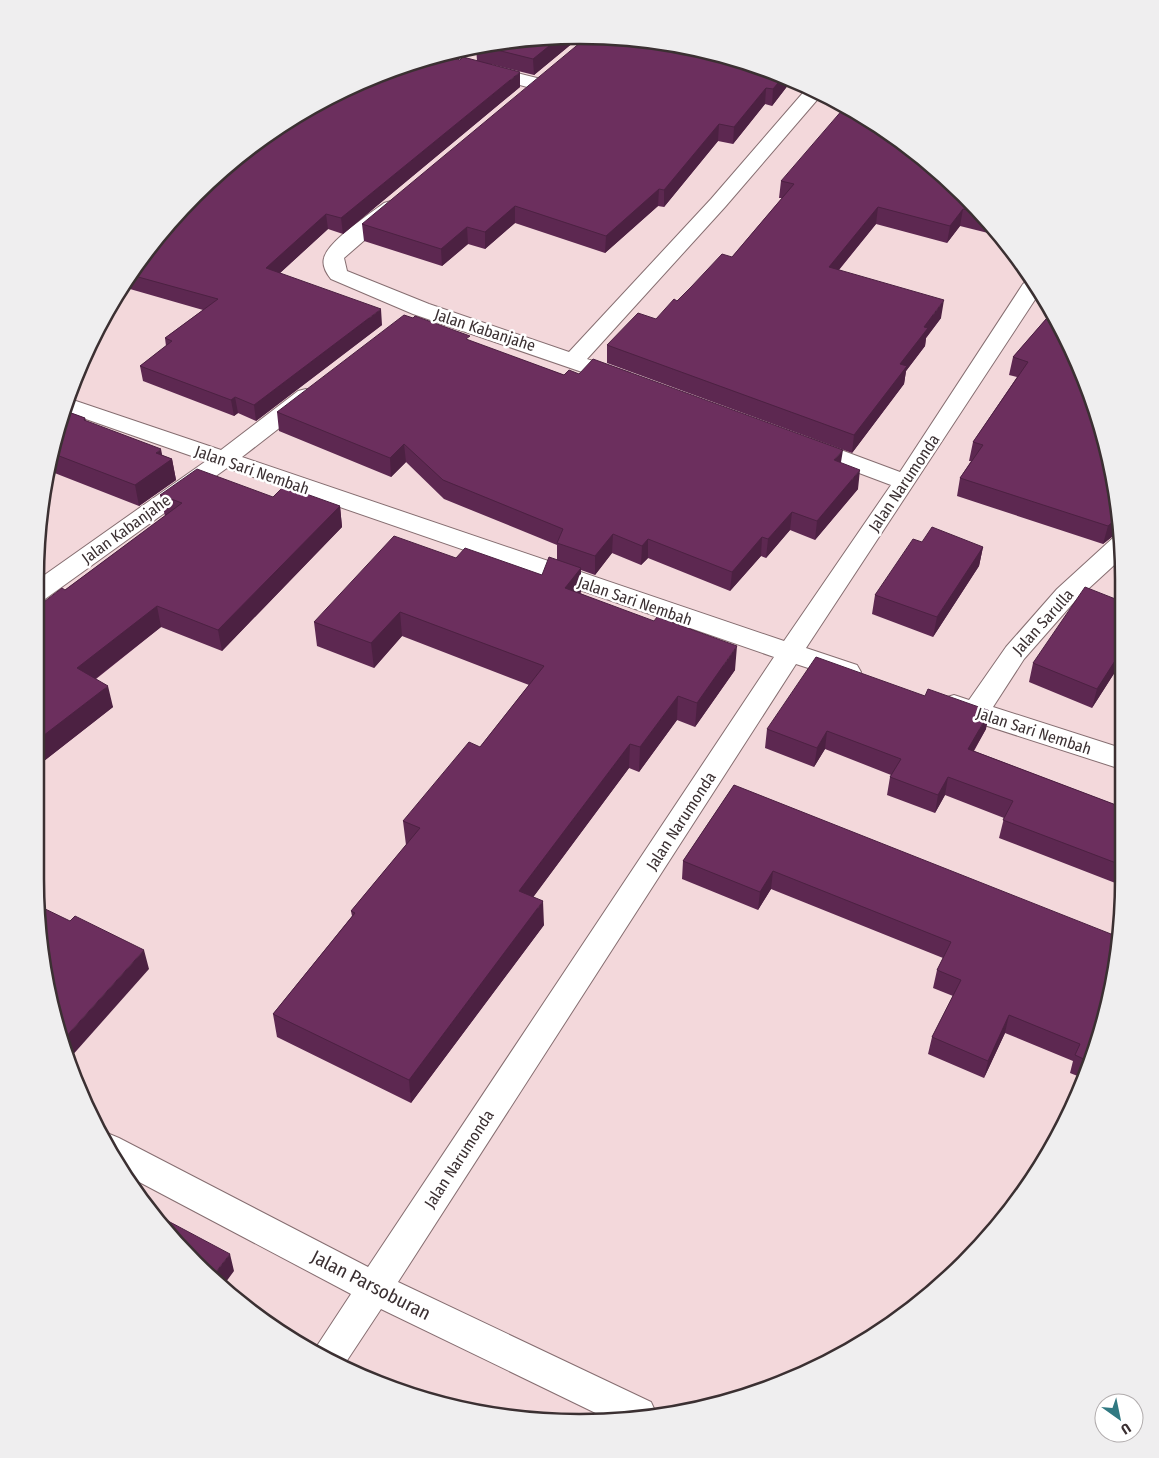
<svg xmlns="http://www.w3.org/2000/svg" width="1159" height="1458" viewBox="0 0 1159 1458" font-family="'Fira Sans Condensed',sans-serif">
  <rect width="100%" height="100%" fill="#f3d8db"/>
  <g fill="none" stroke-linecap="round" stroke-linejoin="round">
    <defs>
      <path id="minor" d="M445 55 545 80 547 84 545 88 538 90 425 59Z
        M808 87 823 93 725 207 587 359 630 373 633 378 630 383 622 385 614 383 413 314 331 279C326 273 322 265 324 258 328 241 370 214 384 203L391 201 398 203 401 207 398 211 344 258 347 271 429 304 569 352 711 199Z
        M1030 278 1040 292 806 648 857 665 861 672 857 679 848 681 796 664 398 1282 651 1402 656 1413 608 1419 381 1309 344 1365 313 1352 351 1294 126 1175 108 1150 102 1135 107 1133 119 1138 368 1267 774 657 227 468 45 599 36 602V581L206 461 63 411 67 398 221 450 298 391 306 389 314 391 317 396 314 401 242 457 784 641 891 485 798 450 794 445 798 440 806 438 814 440 900 472 1023 284Z
        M1121 535 1123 557 1075 601 1024 659 993 707 1124 749V770L944 712 940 705 944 698 954 695 969 700 1006 647 1057 589 1114 537Z"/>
    </defs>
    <!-- minor casing -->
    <use href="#minor" stroke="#866e71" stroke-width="2"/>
    <!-- minor -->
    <use href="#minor" fill="#fff" fill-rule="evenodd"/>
  </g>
  <!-- wall -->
  <path fill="#5d2851" d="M580 37 534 75 490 64 520 87 343 234 328 229 280 273 382 325 256 421 238 413 234 416 143 381 140 366 166 346 165 338 203 310 123 287 170 221 460 60 477 61 476 47 509 40Z
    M721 54 792 80 772 106 765 104 733 144 718 141 664 207 658 206 605 253 515 223 485 249 468 244 442 266 364 241 362 224Z
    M911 148 989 221 1000 236 960 226 947 243 876 224 839 270 941 318 926 338 925 346 906 371 904 384 852 453 607 363V345L656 319 677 301 732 257 782 198H779L781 181Z
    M1053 311 1095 405 1121 534 1113 536 1103 544 957 496 960 478 971 461H969L973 442 1017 377 1009 375 1013 357Z
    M470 341 564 375 841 463 858 489 815 540 790 530 766 558 761 556 730 591 648 558 641 565 612 553 595 575 581 570V592L580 593 735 670 695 727 677 720 639 772 629 768 533 897 544 925 411 1103 277 1037 273 1014 352 916 351 911 406 845 403 821 480 747 529 685 402 636 374 668 317 646 314 622 456 558 542 575 557 560V545L444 499 406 462 391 477 279 431 277 412Z
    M63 410 85 418 86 421 162 455 172 459 176 480 139 506 52 472 50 473Z
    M160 495 273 497 340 506 342 527 222 651 161 627 96 679 113 707 35 768 36 608 65 590 165 516Z
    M922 542 983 547 979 566 933 637 872 614 875 595Z
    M1123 602V675L1115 672 1092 708 1029 682 1033 663Z
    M767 729H986L974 751 1124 808V879L1123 886 999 838 1004 818 945 795 935 813 887 795 890 777 891 775 825 749 814 767 765 748Z
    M734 785 1114 984 1085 1079 1070 1073 1073 1061 1005 1033 984 1078 928 1054 932 1037 953 996 933 988 937 970 943 958 771 889 758 910 682 879 683 861Z"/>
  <!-- shaded-wall -->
  <path fill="#4c2142" d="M580 37 534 75 533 59 559 38Z
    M520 72V87L343 234 341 218Z
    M783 77 792 80 772 106 773 89Z
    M766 88 765 104 733 144 734 127Z
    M719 124 718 141 664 207V190Z
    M659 189 658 206 605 253 606 236Z
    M515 206V223L485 249V232Z
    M878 207 876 224 827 284 829 267Z
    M963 209 960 226 947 243 950 226Z
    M326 214 328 229 268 284 266 268Z
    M467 227 468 244 442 266 441 249Z
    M944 300 941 318 926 338 925 346 906 371 904 384 852 453 854 435 924 327Z
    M381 309 382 325 256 421 254 405Z
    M235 397 238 413 234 416 231 400Z
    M404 444 406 462 391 477 390 458Z
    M161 449 164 464 172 459 176 480 139 506 135 485 156 453Z
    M843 450 840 468 834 460Z
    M860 470 858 489 815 540 817 521Z
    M340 506 342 527 222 651 218 630Z
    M792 512 790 530 766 558 768 539Z
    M1118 517 1121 534 1113 536 1103 544 1108 526Z
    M613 534 612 553 595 575V556Z
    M762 537 761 556 730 591 732 572Z
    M648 539V558L641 565 642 546Z
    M983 547 979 566 933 637 937 617Z
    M581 568V592L565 612V588Z
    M157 606 161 627 82 689 77 668Z
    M400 612 402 636 374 668 371 643Z
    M737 646 735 670 695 727 697 703Z
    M1120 653 1115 672 1092 708 1097 689Z
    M108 686 113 707 35 768V742Z
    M678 696 677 720 639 772 640 747Z
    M990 711 986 729 964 767 968 749Z
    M827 731 825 749 814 767 817 748Z
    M630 744 629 768 520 915 519 891Z
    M948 777 945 795 935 813 938 795Z
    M773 871 771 889 758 910 760 892Z
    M543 901 544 925 411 1103 409 1080Z
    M144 950 149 969 70 1058 62 1041Z
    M1009 1015 1005 1033 984 1078 988 1061Z
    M230 1254 234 1271 223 1286 212 1277Z"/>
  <!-- building -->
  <path fill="#6c2f5e" stroke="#4c2142" d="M615 36 721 54 783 77 773 89 766 88 734 127 719 124 664 190 659 189 606 236 515 206 485 232 467 227 441 249 362 224 587 37Z
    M559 38 533 59 481 46 509 40Z
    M443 55 460 60 463 57 520 72 341 218 326 214 266 268 381 309 254 405 235 397 231 400 140 366 172 341 165 338 218 299 131 275 170 221 221 170 308 108 405 64Z
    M844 108 850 109 911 148 981 213 963 209 950 226 878 207 829 267 944 300 924 327 928 328 900 364 907 366 854 435 607 345 638 313 656 319 674 299 677 301 691 287 722 254 732 257 794 184 781 181Z
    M1053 311 1095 405 1118 517 1108 526 960 478 983 445 973 442 1028 362 1013 357Z
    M404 315 413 318 415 316 470 336 466 339 564 375 569 370 579 374 593 359 843 450 834 460 860 470 817 521 792 512 768 539 762 537 732 572 648 539 642 546 613 534 595 556 557 543 563 529 443 480 404 444 390 458 277 412Z
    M63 410 85 418 84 420 161 449 156 453 172 459 135 485 54 454Z
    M197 469 273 497 284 486 340 506 218 630 157 606 77 668 108 686 35 742 36 608 62 588 65 590 182 503 160 495Z
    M932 527 983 547 937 617 875 595 913 539 922 542Z
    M394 536 456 558 465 548 542 575 549 557 581 568 565 588 654 621 657 617 737 646 697 703 678 696 640 747 630 744 519 891 543 901 409 1080 273 1014 355 913 351 911 420 828 403 821 469 742 480 747 544 666 400 612 371 643 314 622Z
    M1085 587 1123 602V654L1120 653 1097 689 1033 663Z
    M816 657 925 696 928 689 990 711 968 749 1124 808V866L1003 820 1013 801 948 777 938 795 890 777 901 759 827 731 817 748 767 729Z
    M734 785 1116 936 1119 930 1114 984 1090 1062 1075 1055 1080 1044 1009 1015 988 1061 932 1037 961 980 937 970 951 942 773 871 760 892 683 861Z
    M39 906 70 921 75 916 144 950 62 1041 53 1019Z
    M168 1221 230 1254 212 1277 194 1263 165 1225Z"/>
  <g text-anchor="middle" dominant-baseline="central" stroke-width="5" stroke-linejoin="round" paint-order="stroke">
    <!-- street labels -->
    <g font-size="16" fill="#3b3032" stroke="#fff">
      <text transform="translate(485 330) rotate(18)">Jalan Kabanjahe</text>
      <text transform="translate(252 470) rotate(19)">Jalan Sari Nembah</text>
      <text transform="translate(904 483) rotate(-56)">Jalan Narumonda</text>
      <text transform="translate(126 529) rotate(-36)">Jalan Kabanjahe</text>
      <text transform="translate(635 601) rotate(19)">Jalan Sari Nembah</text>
      <text transform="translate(1043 622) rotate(-48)">Jalan Sarulla</text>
      <text transform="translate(1034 731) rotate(18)">Jalan Sari Nembah</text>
      <text transform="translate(681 821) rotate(-57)">Jalan Narumonda</text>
      <text transform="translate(459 1159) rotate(-57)">Jalan Narumonda</text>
    </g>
    <!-- near-street labels -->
    <g font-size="19" fill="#3b3032" stroke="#fff">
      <text transform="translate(371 1285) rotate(27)">Jalan Parsoburan</text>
    </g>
  </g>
  <!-- crop -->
  <path d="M0 0H1159V1458H0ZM579 44H580A535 535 0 0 1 1115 579V879A535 535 0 0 1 580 1414H579A535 535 0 0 1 44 879V579A535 535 0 0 1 579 44Z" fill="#efeeef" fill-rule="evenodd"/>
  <path fill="none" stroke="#3b3032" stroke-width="2.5" d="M579 44H580A535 535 0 0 1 1115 579V879A535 535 0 0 1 580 1414H579A535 535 0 0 1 44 879V579A535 535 0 0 1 579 44Z"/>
  <!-- north arrow -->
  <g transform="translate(1119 1418) rotate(147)"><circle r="24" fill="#ffffff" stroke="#b1acad"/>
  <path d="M0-4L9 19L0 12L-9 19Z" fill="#317982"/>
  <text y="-8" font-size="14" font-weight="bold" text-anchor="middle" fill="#3b3032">U</text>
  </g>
</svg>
